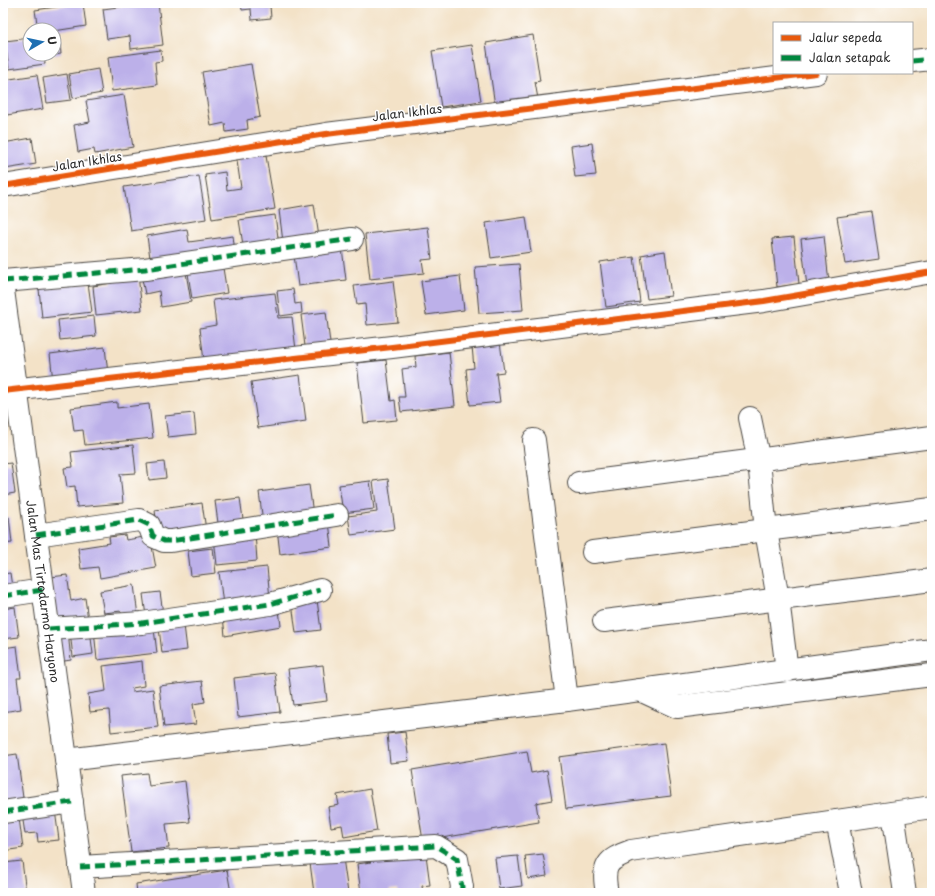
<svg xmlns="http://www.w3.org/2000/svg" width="935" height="896" viewBox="0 0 935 896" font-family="'Playpen Sans',sans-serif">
  <rect width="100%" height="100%" fill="#fff"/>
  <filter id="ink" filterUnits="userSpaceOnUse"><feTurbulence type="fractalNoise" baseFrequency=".025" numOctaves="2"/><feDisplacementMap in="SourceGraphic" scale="8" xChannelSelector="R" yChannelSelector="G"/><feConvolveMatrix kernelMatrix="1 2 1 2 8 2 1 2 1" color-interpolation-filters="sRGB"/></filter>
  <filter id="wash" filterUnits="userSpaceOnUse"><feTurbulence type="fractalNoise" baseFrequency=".012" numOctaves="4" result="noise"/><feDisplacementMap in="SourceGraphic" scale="16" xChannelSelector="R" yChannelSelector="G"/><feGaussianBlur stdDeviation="0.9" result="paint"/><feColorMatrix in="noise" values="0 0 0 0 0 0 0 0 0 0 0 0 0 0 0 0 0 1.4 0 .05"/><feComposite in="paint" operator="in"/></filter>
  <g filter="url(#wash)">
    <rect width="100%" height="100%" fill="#f3e2c7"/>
    <g id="blocks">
      <!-- building -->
      <path fill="#bcb0e9" d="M83 3 86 26 54 31 38 30 35 10Z
        M148 3H158L163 45 131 49 130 36 107 39 103 9Z
        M241 3H290V4L270 6 271 18 252 20 251 9 242 10Z
        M54 34H59L61 54 54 55Z
        M533 35 540 81 535 82 538 99 495 106 486 43Z
        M30 38V54H50L44 56 45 64 9 69 5 41Z
        M472 45 481 101 441 107 432 51Z
        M161 50 162 61 155 62 157 85 112 91 108 57Z
        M3 54 6 69H3Z
        M251 64 260 117 247 120 248 129 226 132 225 123 211 126 202 72Z
        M98 69 102 93 73 98 69 74Z
        M67 74 71 100 47 103 43 78Z
        M37 75 43 109 7 115 3 80Z
        M124 95 133 147 95 154 94 149 78 152 74 125 90 122 86 101Z
        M32 138 36 164 5 169 3 143Z
        M592 143 596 175 575 177 571 146Z
        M265 150 275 209 212 219 205 175 225 172 227 190 241 188 236 154Z
        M199 176 206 219 131 231 124 187Z
        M314 204 319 237 283 242 279 210Z
        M872 212 879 259 845 264 837 217Z
        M275 215 279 245 244 251 239 220Z
        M526 217 531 252 491 258 486 223Z
        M428 227 432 259 422 260 424 273 370 279 365 234Z
        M187 229 189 242 233 236 235 252 151 265 147 236Z
        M824 236 829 283 807 286 801 239Z
        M794 237 799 284 777 287 772 239Z
        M342 248 346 280 298 286 294 255Z
        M665 251 671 296 647 299 641 255Z
        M634 257 640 302 606 307 600 262Z
        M222 262 227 293 192 299 187 267Z
        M519 264 523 310 479 313 475 267Z
        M185 267 191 302 161 307 159 291 145 294 141 274Z
        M138 275 142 310 96 315 93 286 112 283 111 278Z
        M460 276 464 310 426 315 421 281Z
        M393 281 398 322 367 325 365 304 357 305 354 286Z
        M88 283 92 312 42 318 39 289Z
        M293 289 295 304 301 303 302 313 280 316 277 291Z
        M275 293 278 318 292 317 296 350 204 361 200 328 216 325 213 300Z
        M326 312 330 343 305 346 301 315Z
        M94 316 96 336 60 340 58 320Z
        M500 342 504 372 496 373 500 402 470 405 466 369 474 368 472 346Z
        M105 347 108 374 53 381 50 354Z
        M449 352 455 406 401 412 399 397H405L402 369 416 367 415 356Z
        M386 360 391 401 395 400 397 420 364 423 357 363Z
        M300 375 306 421 258 428 251 382Z
        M117 402V408L149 404 153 438 85 445 83 430 74 431 71 408Z
        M194 413 196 434 168 437 165 416Z
        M133 445 136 473 120 474 123 503 77 507 75 486 67 487 64 468 73 467 71 452Z
        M164 462 166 478 149 480 147 464Z
        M11 463 15 493 3 495V464Z
        M388 479 395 529 351 535 348 516 377 512 373 481Z
        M370 481 374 509 343 513 339 485Z
        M309 485 313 514 263 522 259 492Z
        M240 498 244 526 219 530 215 501Z
        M202 503 206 530 158 537 155 510Z
        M9 517 12 543 3 544V518Z
        M329 522 332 547 280 554 277 528Z
        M255 533 257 561 217 565 214 538Z
        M125 535 126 540 150 536 156 568 100 578 98 567 81 569 78 548 110 543 109 537Z
        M213 548 216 573 191 576 188 551Z
        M267 567 270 599 223 605 219 572Z
        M10 573 12 587 3 589V574Z
        M67 575 71 601 85 598 88 620 58 625 51 577Z
        M134 585 138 616 122 618 121 611 104 613 100 591Z
        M160 592 163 614 146 616 143 594Z
        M317 600 321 630 296 633 292 603Z
        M15 607 19 637 3 639V609Z
        M279 610 281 626 225 636 223 616Z
        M184 625 187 650 162 653 159 628Z
        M154 629 157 653 97 660 94 630Z
        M90 630 93 654 73 657 70 632Z
        M68 632 71 660 58 662 55 634Z
        M17 646 21 678H17L21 709 3 712V648Z
        M142 661 144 686 132 688V692L153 689 158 727 111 732 109 710 90 712 88 694 106 691 103 666Z
        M323 665 327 701 293 705 288 669Z
        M275 673 280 712 238 717 234 678Z
        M202 681 205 702 193 704 196 724 164 727 159 686Z
        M405 732 409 761 390 763 387 734Z
        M664 743 671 796 566 809 559 757Z
        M527 751 531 773 547 770 552 800 536 803 539 822 423 841 412 770Z
        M17 754 24 805 3 808V756Z
        M147 773 149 786 185 781 190 822 166 824 169 848 131 852 121 776Z
        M370 789 377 831 344 837 342 825 331 827 328 807 339 805 337 795Z
        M55 810 59 840 38 842 37 833 25 834 22 814Z
        M19 818 23 848 3 851V820Z
        M370 854 426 855 430 885 422 886 423 893H399L398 890 389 891 390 893H361L357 864 371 862Z
        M543 854 547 876 528 879 525 856Z
        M518 856 522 886 499 889 495 858Z
        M343 858 348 893H314L310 863Z
        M22 861 26 893H3V863Z
        M227 870 231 893H137L136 884Z"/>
    </g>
  </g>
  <g filter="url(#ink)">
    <use href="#blocks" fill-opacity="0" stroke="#494642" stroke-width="1"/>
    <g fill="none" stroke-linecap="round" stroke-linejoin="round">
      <defs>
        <g id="minor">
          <path d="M912 61 932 59"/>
          <path d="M3 186 326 134 816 73"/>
          <path d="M3 281 145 269 352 239"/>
          <path id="s1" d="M3 290 84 893"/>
          <path d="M3 391 392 347 764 301 932 272"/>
          <path d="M750 418 759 461 766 531 778 599 787 671"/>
          <path d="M534 440 567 700"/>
          <path d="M579 483 932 437"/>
          <path d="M36 535 139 520 149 525 153 536 164 541H171L337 515"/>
          <path d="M593 552 932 509"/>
          <path d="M3 596 43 590"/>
          <path d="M604 621 932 580"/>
          <path d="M49 629 142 623 270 604 320 590"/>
          <path d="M640 690 677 707 932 675"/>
          <path d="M66 760 567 700 932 650"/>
          <path d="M3 812 72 802"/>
          <path d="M893 813 905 893"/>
          <path d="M837 821 851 893"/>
          <path d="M80 867 436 846 457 859 462 887 461 893"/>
          <path d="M607 893C602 866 606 860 631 851L932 807"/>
        </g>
      </defs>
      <!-- minor casing -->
      <use href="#minor" stroke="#494642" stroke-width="24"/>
      <!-- minor -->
      <use href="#minor" stroke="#fff" stroke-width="22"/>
      <!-- quiet -->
      <path stroke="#00873e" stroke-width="5" stroke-dasharray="10 5" stroke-linecap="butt" d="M912 61 932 59
        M3 281 145 269 352 239
        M36 535 139 520 149 525 153 536 164 541H171L337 515
        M3 596 43 590
        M49 629 142 623 270 604 320 590
        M3 812 72 802
        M80 867 436 846 457 859 462 887 461 893"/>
      <defs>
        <path id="cycleway" d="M3 186 326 134 816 73
          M3 391 392 347 764 301 932 272"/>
      </defs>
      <!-- cycleway casing -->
      <use href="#cycleway" stroke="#fff" stroke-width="8"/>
      <!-- cycleway -->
      <use href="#cycleway" stroke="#e8590c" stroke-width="6"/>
    </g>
  </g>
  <g text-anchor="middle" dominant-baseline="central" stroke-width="3" stroke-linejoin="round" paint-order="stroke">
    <!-- street labels -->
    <g font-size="12" fill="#2b2b2b" stroke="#fff">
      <text transform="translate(407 112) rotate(-7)">Jalan Ikhlas</text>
      <text transform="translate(87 161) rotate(-9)">Jalan Ikhlas</text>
      <text stroke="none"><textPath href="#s1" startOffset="304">Jalan Mas Tirtodarmo Haryono</textPath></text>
    </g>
  </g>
  <!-- margin -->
  <rect width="935" height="896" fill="none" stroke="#fff" stroke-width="16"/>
  <!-- legend -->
  <rect x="773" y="22" width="140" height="52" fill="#ffffff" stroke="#aaaaaa"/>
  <rect x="781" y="35" width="20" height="6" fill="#e8590c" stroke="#aaaaaa"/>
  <text x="809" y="42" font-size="12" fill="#2b2b2b">Jalur sepeda</text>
  <rect x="781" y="55" width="20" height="6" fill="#00873e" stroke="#aaaaaa"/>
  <text x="809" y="62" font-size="12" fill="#2b2b2b">Jalan setapak</text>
  <!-- north arrow -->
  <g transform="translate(42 42) rotate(81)"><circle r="19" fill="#ffffff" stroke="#aaaaaa"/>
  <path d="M0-3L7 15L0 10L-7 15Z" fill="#1f6fb2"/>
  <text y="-6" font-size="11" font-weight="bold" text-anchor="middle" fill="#2b2b2b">U</text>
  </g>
</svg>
